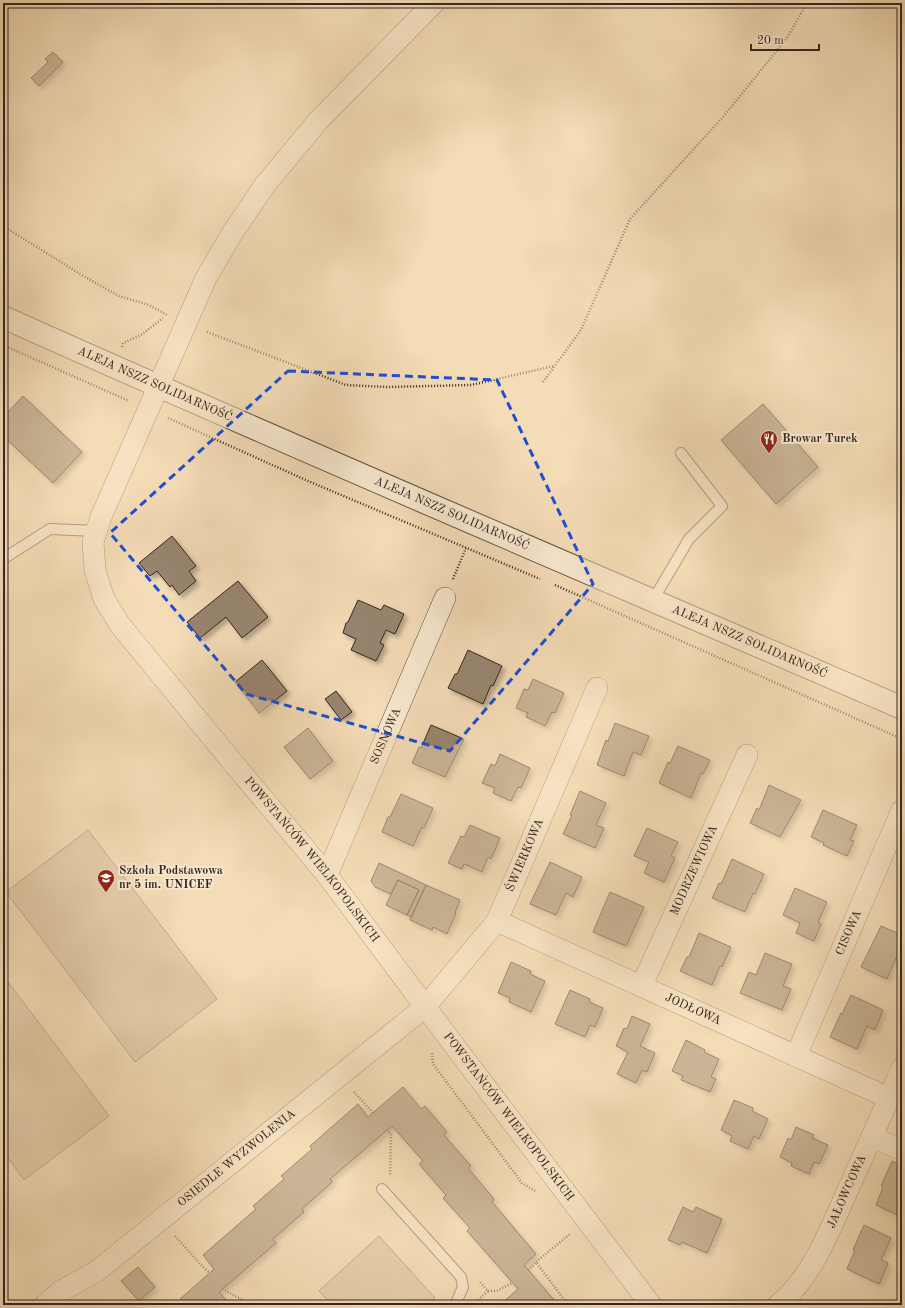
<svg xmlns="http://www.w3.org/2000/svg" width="905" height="1308" viewBox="0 0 905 1308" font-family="'Old Standard TT',serif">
  <defs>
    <filter id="shadow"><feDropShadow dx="3.5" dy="3.5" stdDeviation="2" flood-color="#0004"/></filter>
  </defs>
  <rect width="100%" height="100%" fill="#f4dcb7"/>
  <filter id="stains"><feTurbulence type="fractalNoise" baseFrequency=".005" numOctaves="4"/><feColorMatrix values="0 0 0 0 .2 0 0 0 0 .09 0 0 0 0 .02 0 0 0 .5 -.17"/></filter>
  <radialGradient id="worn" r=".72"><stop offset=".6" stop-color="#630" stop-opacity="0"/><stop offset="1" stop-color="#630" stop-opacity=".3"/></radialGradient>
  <!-- green -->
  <path fill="#d3bd9e" stroke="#847260" d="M88 830 217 999 135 1062 6 892Z
    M5 978 109 1116 24 1180 3 1151V979Z
    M379 1236 435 1298 427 1305H332L319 1291Z"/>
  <!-- building -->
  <path fill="#98856f" stroke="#342721" filter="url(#shadow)" d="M53 52 63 62 39 86 31 78 48 62 45 59Z
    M23 396 82 452 53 483 3 436V417Z
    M763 404 818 467 776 504 721 440Z
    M172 536 196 566 189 571 196 581 179 595 172 585 170 587 157 571 150 576 139 563Z
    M238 581 268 617 242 638 226 617 200 638 187 622Z
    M358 600 381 610 384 605 404 614 395 634 386 630 380 643 384 645 376 661 351 650 356 639 343 633 346 623 348 622Z
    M468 650 502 666 493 686 491 685 483 704 448 688 455 674H457Z
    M262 660 287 691 259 713 235 682Z
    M533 679 564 693 555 713 552 712 545 726 526 717 528 713 516 708 524 689 528 690Z
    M336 691 352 712 341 720 325 699Z
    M615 723 649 736 641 755 633 752 624 776 597 765 606 740 608 741Z
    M431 725 464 739 445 777 412 763 419 747 421 748Z
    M308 728 333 761 310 779 284 747Z
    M678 746 710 760 703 774 701 773 691 798 659 783 668 762 670 763Z
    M500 754 530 768 521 788 518 787 511 801 493 793 495 788 482 783 491 764 495 766Z
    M769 785 801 800 780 837 750 823 757 808 759 810Z
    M580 791 606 803 596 825 604 828 595 848 563 834 572 815H570Z
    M401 794 433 808 424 828 422 827 413 846 382 832 388 817H390Z
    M823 810 857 825 850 840 854 841 847 856 823 845 824 843 811 837Z
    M470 825 500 838 491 859 488 857 482 872 464 864 462 869 448 863 461 836 464 837Z
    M647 828 678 842 671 856 675 858 664 882 644 873 649 862 634 856Z
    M732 859 764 874 755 894 753 893 745 912 712 898 719 883 721 884Z
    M550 862 582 877 573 897 566 893 556 915 530 904Z
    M379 863 426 885 411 917 407 915 419 890 398 880 391 894 375 887 371 881Z
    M398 880 419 890 407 915 386 905Z
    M426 885 460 900 455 913H456L447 934 433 927 432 930 410 920Z
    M795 888 827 902 818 922 821 924 814 941 796 933 800 923 783 915Z
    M610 892 644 907 626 946 593 932Z
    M881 926 902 935V959L897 956 887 979 861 967Z
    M699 933 731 947 722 967 720 966 712 985 680 971 687 957H689Z
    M765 953 792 964 783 986 791 989 782 1010 740 993 749 972 756 975Z
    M511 962 531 971 530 974 545 981 531 1012 509 1002 510 998 498 993Z
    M570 990 590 999 589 1002 603 1008 595 1027 590 1025 585 1037 555 1024Z
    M851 995 883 1010 875 1030 867 1026 857 1049 830 1037 841 1013 842 1014Z
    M632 1016 650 1024 640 1046 655 1053 647 1072 642 1070 636 1083 617 1074 628 1052 616 1046 624 1028 627 1029Z
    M686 1040 705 1050 704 1052 719 1059 711 1077 716 1079 710 1092 681 1080 683 1076 672 1071Z
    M403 1087 421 1109 425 1106 447 1132 444 1135 471 1166 468 1168 494 1199 492 1202 536 1254 524 1265 555 1301 551 1305H500L518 1289 467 1231 470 1228 443 1198 446 1195 419 1164 423 1161 392 1126 330 1179 332 1182 302 1209 304 1212 273 1239 276 1243 219 1292 230 1305H185L180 1299 214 1269 203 1255 256 1209 253 1206 284 1179 281 1176 312 1149 310 1146 358 1104 368 1117Z
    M734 1100 753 1108 752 1111 768 1119 759 1139 754 1136 748 1149 730 1141 732 1136 721 1130Z
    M796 1127 814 1135 812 1138 828 1145 819 1164 814 1162 809 1174 791 1166 792 1163 780 1157 788 1138 791 1140Z
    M892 1161 902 1166V1217L876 1205 883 1187 881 1186Z
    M683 1207 693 1212 696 1207 722 1219 707 1253 682 1242 680 1245 668 1240Z
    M864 1225 891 1238 881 1260 888 1263 879 1284 847 1269 855 1250H853Z
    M138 1267 155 1287 139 1301 121 1281Z"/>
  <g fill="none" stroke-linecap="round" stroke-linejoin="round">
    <defs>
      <path id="service" d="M3 559 50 529 96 531
        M653 600 689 539 722 506 681 453
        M382 1189 461 1277 463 1287 455 1305"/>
      <g id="minor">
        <path id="s1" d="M434 3 318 121 265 185 233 232 206 278 101 517 93 542 95 570 104 599 120 625 234 764 327 875 444 1032 651 1305"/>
        <path id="s2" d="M327 875 445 598"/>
        <path id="s3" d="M497 921 889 1098"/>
        <path id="s4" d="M642 985 747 755"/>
        <path id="s5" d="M796 1056 902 810"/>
        <path d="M872 1137 902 1150"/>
        <path id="s6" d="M45 1305 61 1291 97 1271 425 1007 497 921 597 688"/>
        <path id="s7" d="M778 1305C812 1277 828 1234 846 1194 865 1152 884 1110 902 1068"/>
      </g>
      <g id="tertiary">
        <path id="s8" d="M3 317C301 451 602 578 902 708"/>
      </g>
    </defs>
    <!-- service casing -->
    <use href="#service" stroke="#645446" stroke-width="12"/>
    <!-- minor casing -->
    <use href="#minor" stroke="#645446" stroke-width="22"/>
    <!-- tertiary casing -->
    <use href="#tertiary" stroke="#645446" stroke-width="24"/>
    <!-- path -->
    <path stroke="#342721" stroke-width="2.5" stroke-dasharray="1 2" stroke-linecap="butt" d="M3 226 85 277 119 296 149 305 167 315
      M207 332 346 385 387 387 471 385 554 366
      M3 345 129 401
      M122 347 123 343 141 335 163 318
      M543 382 581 330 630 219 723 117 787 38 807 3
      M168 418 308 481 540 579
      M453 579 466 548
      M555 585 902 739
      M432 1053 433 1064 522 1183 535 1191
      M354 1092 373 1113
      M387 1130 391 1134 390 1176
      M175 1236 203 1267 210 1273
      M528 1270 536 1262
      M223 1288 229 1293 254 1305
      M488 1291H497L512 1283
      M476 1302 488 1291 480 1282
      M568 1305 536 1262 570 1234"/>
    <!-- service -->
    <use href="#service" stroke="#f8e8d0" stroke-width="10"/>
    <!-- minor -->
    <use href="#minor" stroke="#f8e8d0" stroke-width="21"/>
    <!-- tertiary -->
    <use href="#tertiary" stroke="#f8e8d0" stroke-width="22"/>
  </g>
  <!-- marked area -->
  <path d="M0 0H905V1308H0ZM288 371 497 380 593 584 450 751 246 694 110 533Z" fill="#f4dcb7" fill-opacity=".55" fill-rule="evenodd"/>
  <path fill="none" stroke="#1d4ed8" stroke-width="3" stroke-dasharray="8 5" stroke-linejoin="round" d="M288 371 497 380 593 584 450 751 246 694 110 533Z"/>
  <!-- icons -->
  <defs>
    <symbol id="restaurant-pin" viewBox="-11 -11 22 30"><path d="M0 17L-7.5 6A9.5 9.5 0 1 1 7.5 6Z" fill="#8f2418" stroke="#f8e8d0"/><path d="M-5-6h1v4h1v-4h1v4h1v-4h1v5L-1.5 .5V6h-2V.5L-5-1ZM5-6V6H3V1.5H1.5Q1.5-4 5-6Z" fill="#fff"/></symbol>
    <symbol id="school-pin" viewBox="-11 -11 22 30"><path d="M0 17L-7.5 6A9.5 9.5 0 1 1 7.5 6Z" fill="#8f2418" stroke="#f8e8d0"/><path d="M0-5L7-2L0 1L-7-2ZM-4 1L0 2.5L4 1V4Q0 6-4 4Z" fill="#fff"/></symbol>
  </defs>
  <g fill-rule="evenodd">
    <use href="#restaurant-pin" x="759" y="429" width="20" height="27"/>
    <use href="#school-pin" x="96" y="868" width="20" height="27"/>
  </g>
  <g text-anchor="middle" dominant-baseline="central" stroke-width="4" stroke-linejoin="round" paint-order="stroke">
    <!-- street labels -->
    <g font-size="12" fill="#342721" stroke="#f8e8d0">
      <text stroke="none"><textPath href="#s8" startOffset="166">ALEJA NSZZ SOLIDARNOŚĆ</textPath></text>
      <text stroke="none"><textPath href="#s8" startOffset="490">ALEJA NSZZ SOLIDARNOŚĆ</textPath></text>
      <text stroke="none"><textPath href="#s8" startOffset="814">ALEJA NSZZ SOLIDARNOŚĆ</textPath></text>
      <text stroke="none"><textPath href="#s2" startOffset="151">SOSNOWA</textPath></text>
      <text stroke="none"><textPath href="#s6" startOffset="667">ŚWIERKOWA</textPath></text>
      <text stroke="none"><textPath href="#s1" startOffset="1038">POWSTAŃCÓW WIELKOPOLSKICH</textPath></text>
      <text stroke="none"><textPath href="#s4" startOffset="126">MODRZEWIOWA</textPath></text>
      <text stroke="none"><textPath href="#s5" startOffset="134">CISOWA</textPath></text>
      <text stroke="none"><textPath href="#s3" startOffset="215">JODŁOWA</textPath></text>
      <text stroke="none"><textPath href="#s1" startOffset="1362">POWSTAŃCÓW WIELKOPOLSKICH</textPath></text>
      <text stroke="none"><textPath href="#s6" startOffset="242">OSIEDLE WYZWOLENIA</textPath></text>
      <text stroke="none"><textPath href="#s7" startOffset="134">JAŁOWCOWA</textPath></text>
    </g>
    <!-- poi labels -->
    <g font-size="12" font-weight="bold" fill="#342721" stroke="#f8e8d0" text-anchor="start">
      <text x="782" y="439">Browar Turek</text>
      <text x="119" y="871">Szkoła Podstawowa<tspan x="119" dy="14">nr 5 im. UNICEF</tspan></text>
    </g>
  </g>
  <!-- margin -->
  <rect width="905" height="1308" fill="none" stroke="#f4dcb7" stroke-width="16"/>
  <rect x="4" y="4" width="897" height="1300" fill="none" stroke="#342721" stroke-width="2"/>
  <rect x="8" y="8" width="889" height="1292" fill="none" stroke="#342721"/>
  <!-- scale -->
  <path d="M751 44v6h68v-6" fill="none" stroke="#342721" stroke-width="2"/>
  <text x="757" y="44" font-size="12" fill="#342721" stroke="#f8e8d0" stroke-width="3" paint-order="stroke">20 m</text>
  <rect width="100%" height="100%" filter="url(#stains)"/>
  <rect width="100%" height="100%" fill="url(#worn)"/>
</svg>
